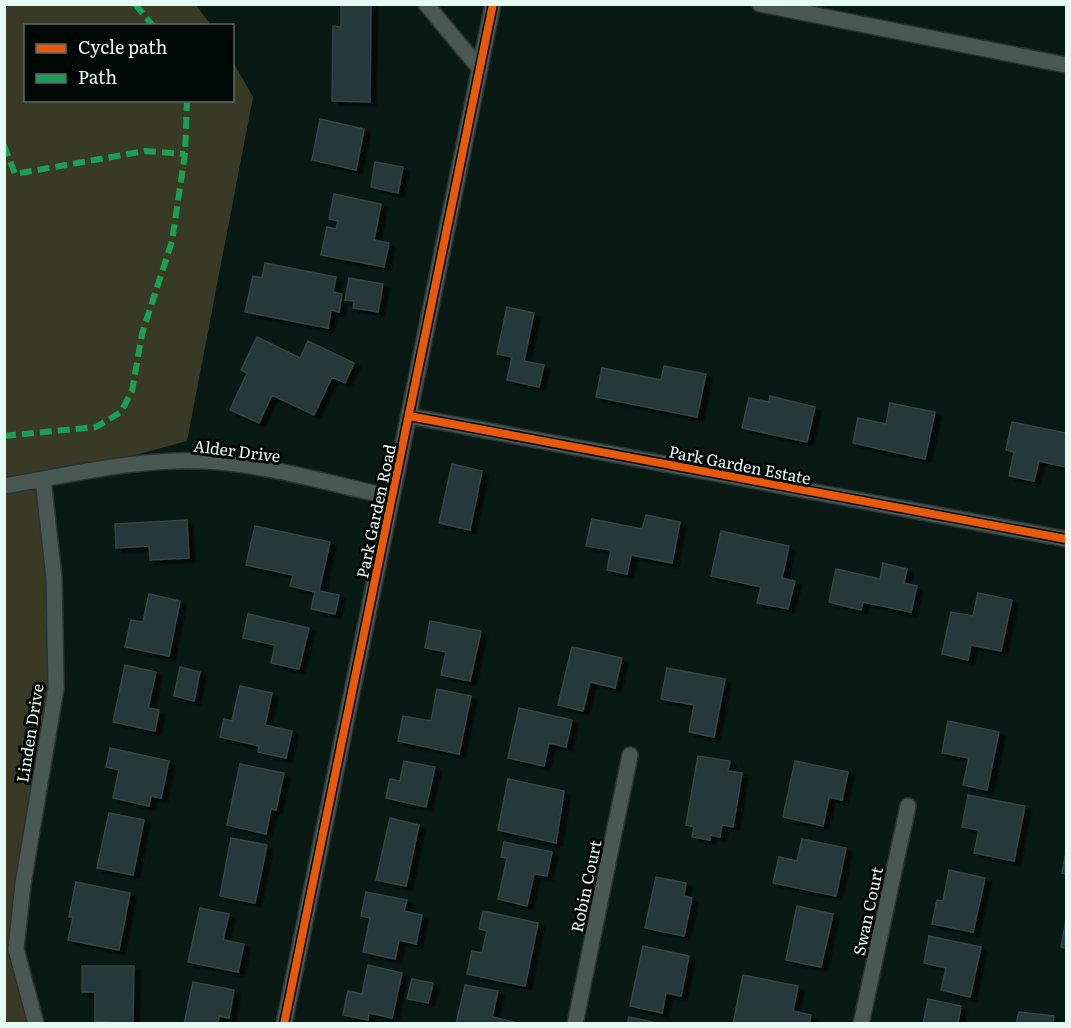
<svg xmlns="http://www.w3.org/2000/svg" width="1071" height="1028" viewBox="0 0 1071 1028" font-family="Literata,serif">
  <defs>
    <filter id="shadow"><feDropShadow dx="6" dy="4" stdDeviation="1.5" flood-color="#0009"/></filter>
  </defs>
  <rect width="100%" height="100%" fill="#091a15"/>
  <!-- green -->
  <path fill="#393a26" d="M5 5H196L211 25 26 26V100H232L233 62 253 97 187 441 43 480 56 688 16 949 36 1023 5 1024Z"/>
  <!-- building -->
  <path fill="#273837" stroke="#344442" stroke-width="1.5" filter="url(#shadow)" d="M341 4H371L370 102 332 101 333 26 341 27Z
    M320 119 364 129 356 170 312 160Z
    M375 162 403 167 398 193 371 187Z
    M334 194 381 204 374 240 389 243 384 267 321 255 327 227 336 229 338 221 329 219Z
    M265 263 336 277 333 292 342 294 339 312 331 310 328 328 245 312 253 276 262 278Z
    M349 278 383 284 378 312 353 308 354 301 345 300Z
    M507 307 534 313 524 361 544 365 539 387 507 380 512 357 497 354Z
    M257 337 300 358 308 341 354 363 345 383 332 377 314 415 272 395 259 423 230 410 247 373 241 370Z
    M664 366 706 374 697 417 596 397 602 368 661 380Z
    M770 396 815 407 807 442 742 428 749 398 769 402Z
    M890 403 935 412 925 459 853 443 858 418 886 424Z
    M1012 422 1066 433V467L1039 461 1034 481 1009 476 1014 452 1006 450Z
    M452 464 482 471 470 530 439 523Z
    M646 515 680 522 672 563 631 555 627 574 607 570 611 550 586 546 592 519 642 529Z
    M187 520 189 558 150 560 149 546 116 548 115 524Z
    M255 526 330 542 319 591 339 595 335 614 311 609 315 592 290 586 293 575 246 565Z
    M721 531 789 546 782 578 795 581 788 609 757 603 761 587 711 576Z
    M883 563 907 569 904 583 917 586 911 612 863 602 861 610 829 602 836 569 880 579Z
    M978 593 1012 600 1001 651 971 645 968 660 942 654 951 612 973 616Z
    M149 594 180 601 169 656 125 647 131 620 143 622Z
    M248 614 309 628 299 669 271 663 275 645 243 638Z
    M430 621 481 631 470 681 441 675 446 652 425 648Z
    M572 647 622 658 615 688 590 682 583 711 558 705Z
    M125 665 156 672 148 708 159 710 155 731 113 722Z
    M180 667 200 672 194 701 174 696Z
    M667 668 725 679 714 737 689 732 694 705 661 699Z
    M240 686 272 693 265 725 292 731 286 758 258 752 259 746 220 737 224 719 232 721Z
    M437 689 471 696 459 754 398 741 403 716 431 721Z
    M519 708 572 720 566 747 549 743 544 766 508 758Z
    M948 721 999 732 987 790 963 785 969 758 942 753Z
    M110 748 169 761 161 798 151 796 149 806 113 798 119 770 106 767Z
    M698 756 730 761 728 771 742 773 733 827 722 825 720 837 710 835V840L692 837 694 827 686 825Z
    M404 761 435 767 426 807 386 798 390 779 400 781Z
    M795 761 848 772 842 800 829 797 823 826 783 817Z
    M240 764 284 773 276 810 271 809 266 834 227 825Z
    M508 779 564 791 556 843 498 830Z
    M968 795 1025 806 1014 861 974 853 979 830 962 827Z
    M109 813 144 820 133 875 97 868Z
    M390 818 419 825 406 886 376 880Z
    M231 838 267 845 255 903 220 896Z
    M802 839 846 848 836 896 773 883 779 857 797 861Z
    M504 842 552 852 547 876 534 874 527 906 498 899 507 858 501 857Z
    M1066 852V874L1062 873Z
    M949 870 985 878 973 932 932 924 937 900 943 901Z
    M656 877 686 883 684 896 692 898 684 936 645 928Z
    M76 882 130 893 119 950 68 940 73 917H69Z
    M366 892 407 900 404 911 422 915 416 944 399 940 395 959 363 952 370 918 361 916Z
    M797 906 833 914 821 967 786 960Z
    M200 908 229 914 223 940 244 944 238 972 188 962Z
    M483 911 538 923 525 986 467 974 472 951 482 953 487 931 479 929Z
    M1066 920V948L1061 947Z
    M929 936 981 947 970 997 941 990 946 968 924 963Z
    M643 946 689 956 681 996 666 993 662 1013 630 1006Z
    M368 965 402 973 392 1018 369 1013 368 1020 343 1015 348 991 362 994Z
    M82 966H134L133 1024 95 1021V992H82Z
    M743 975 798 986 793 1011 811 1015 809 1024H733Z
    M412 979 433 983 428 1003 407 999Z
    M193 982 234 990 229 1018 219 1016 218 1024H184Z
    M465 985 498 991 492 1017 522 1024H456Z
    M928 999 961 1006 958 1024H923Z
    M1019 1012 1054 1016 1053 1024H1016Z
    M629 1017 661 1024H627Z"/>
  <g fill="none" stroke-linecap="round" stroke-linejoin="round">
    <defs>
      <path id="street" d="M426 4 480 69
        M760 4 1066 65
        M409 416 1066 539
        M4 486C69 475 137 458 204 461 266 464 331 484 392 497
        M36 1024 16 949 23 884 56 688 54 578 43 479
        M284 1024 493 4
        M575 1024 630 755
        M861 1024 908 806"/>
    </defs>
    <!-- street casing -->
    <use href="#street" stroke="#2a3531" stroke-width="18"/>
    <!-- street -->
    <use href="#street" stroke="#4a5853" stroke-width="15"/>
    <!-- quiet -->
    <path stroke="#1a9f57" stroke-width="6" stroke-dasharray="12 6" stroke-linecap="butt" d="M135 4 153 26
      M4 145 15 174 145 151 185 154
      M4 436 96 427 121 412 132 391 142 334 172 241 185 154 187 100"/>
    <defs>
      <path id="cycleway" d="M409 416 1066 539
        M284 1024 493 4"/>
    </defs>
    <!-- cycleway casing -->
    <use href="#cycleway" stroke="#000805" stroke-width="11"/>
    <!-- cycleway -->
    <use href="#cycleway" stroke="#e8590c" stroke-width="8"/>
  </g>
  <g text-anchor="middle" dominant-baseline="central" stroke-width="6" stroke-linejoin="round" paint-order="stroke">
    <!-- street labels -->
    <g font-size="16" fill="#e5faf2" stroke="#000805">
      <text transform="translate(237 450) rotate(7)">Alder Drive</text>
      <text transform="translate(740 464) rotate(11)">Park Garden Estate</text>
      <text transform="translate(375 511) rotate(-78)">Park Garden Road</text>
      <text transform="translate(29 733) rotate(-81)">Linden Drive</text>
      <text transform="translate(585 886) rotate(-78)">Robin Court</text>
      <text transform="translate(867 911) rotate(-78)">Swan Court</text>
    </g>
  </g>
  <!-- border -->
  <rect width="1071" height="1028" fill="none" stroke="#e5faf2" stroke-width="12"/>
  <!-- legend -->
  <rect x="24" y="24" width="210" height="78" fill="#000805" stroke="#5c6964" stroke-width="1.5"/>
  <rect x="36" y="44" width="30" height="9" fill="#e8590c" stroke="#5c6964" stroke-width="1.5"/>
  <text x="78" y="54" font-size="18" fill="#e5faf2">Cycle path</text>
  <rect x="36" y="74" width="30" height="9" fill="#1a9f57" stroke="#5c6964" stroke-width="1.5"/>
  <text x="78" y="84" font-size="18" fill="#e5faf2">Path</text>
</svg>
